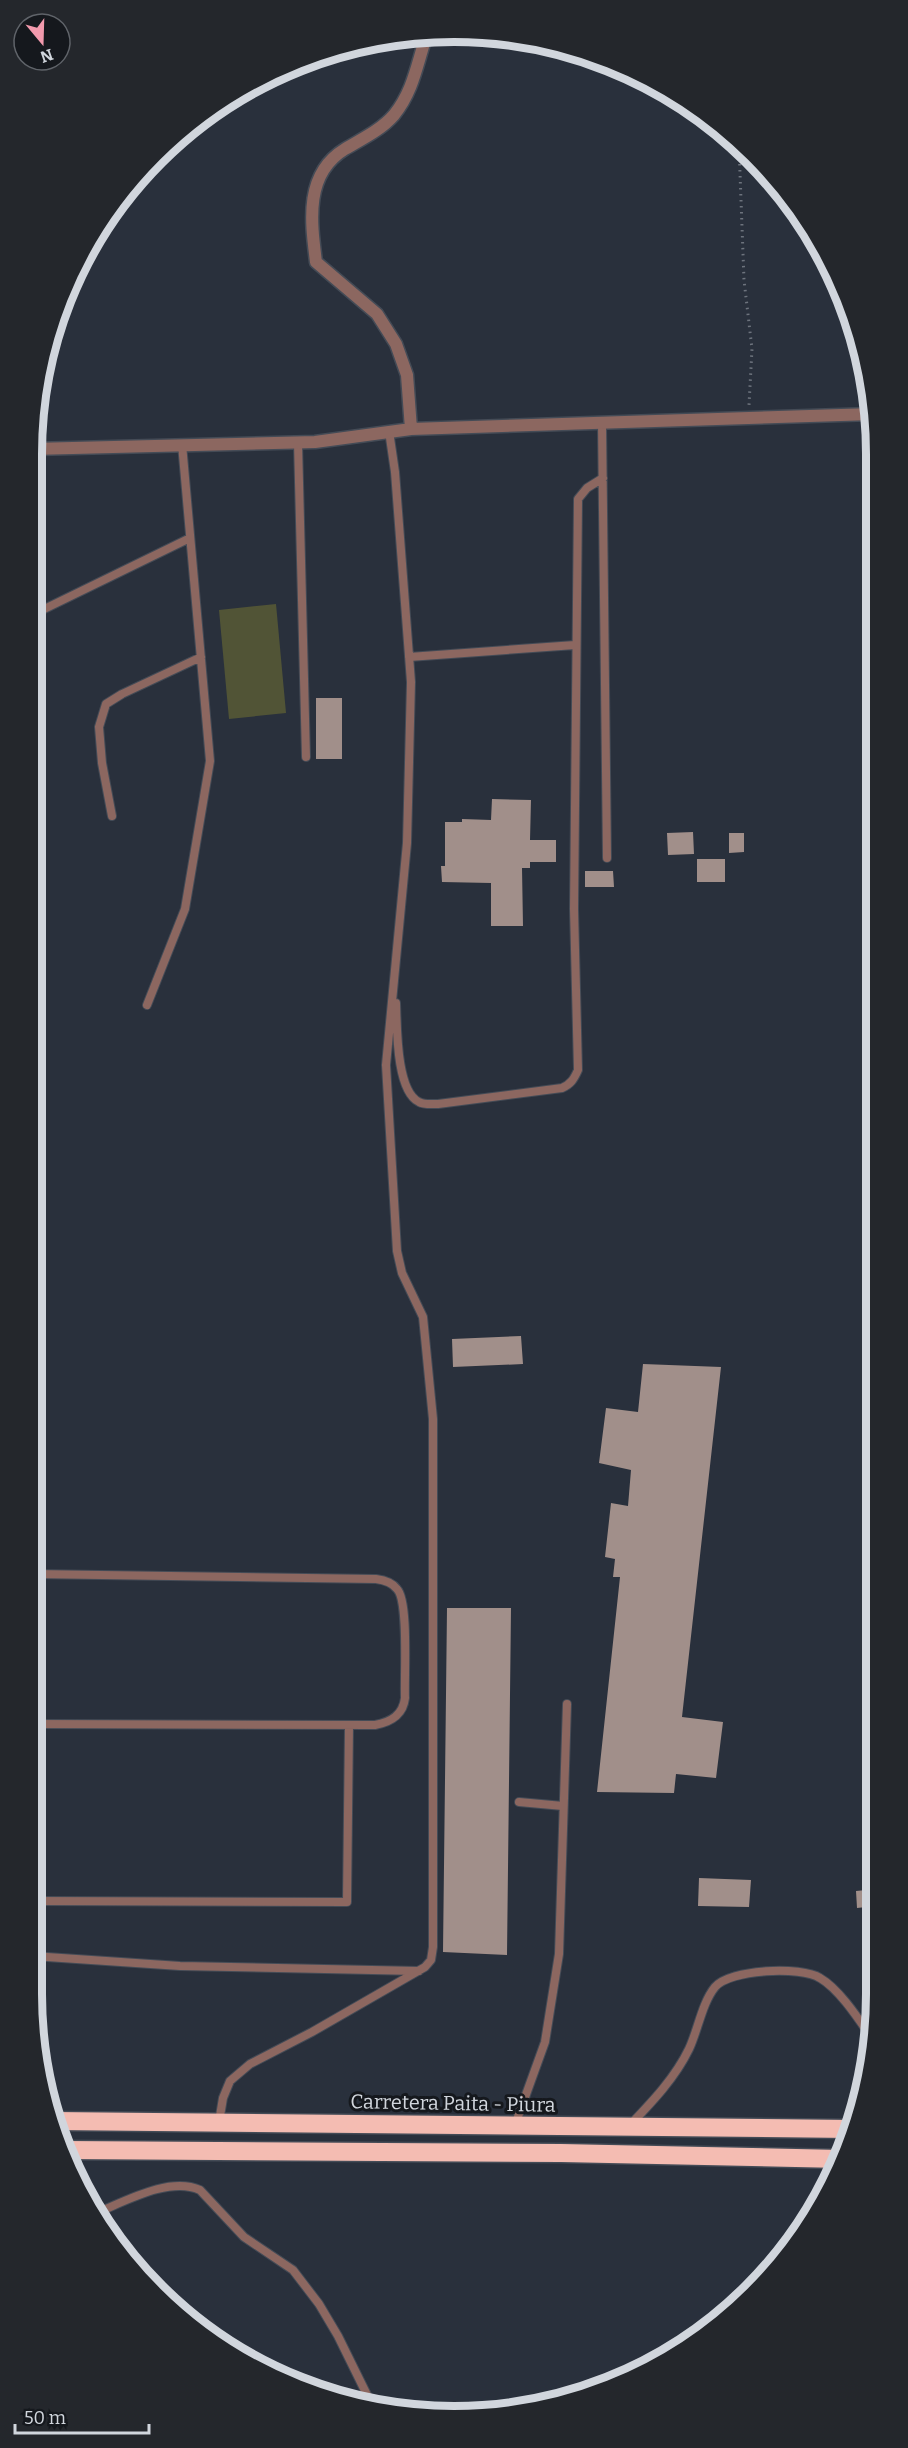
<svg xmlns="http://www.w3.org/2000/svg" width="908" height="2448" viewBox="0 0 908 2448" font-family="Bitter,serif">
  <rect width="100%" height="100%" fill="#29303c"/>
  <!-- green -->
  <path fill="#515436" d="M276 604 286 713 229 719 219 610Z"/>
  <!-- building -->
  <path fill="#a18f8a" d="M316 698H342V759H316Z
    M492 799 531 800 530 840H556V862H530V868H522L523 926H491V883L442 882 441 866H445V822H462V819L491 820Z
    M693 832 694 854 668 855 667 833Z
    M729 833H744V852L729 853Z
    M697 859H725V882H697Z
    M585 871H613L614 887H585Z
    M521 1336 523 1364 453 1367 452 1339Z
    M643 1364 721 1367 682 1717 723 1722 716 1778 676 1774 674 1793 597 1792 620 1577H613L615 1559 605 1557 611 1503 628 1506 631 1470 599 1463 606 1408 638 1412Z
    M447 1608H511L507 1955 443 1952Z
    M699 1878 751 1880 749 1907 698 1906Z
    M876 1889V1906L857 1908 856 1891Z"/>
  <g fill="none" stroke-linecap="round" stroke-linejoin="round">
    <defs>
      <path id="lane" d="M602 423 607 858
        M298 443 306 757
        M32 615 190 538
        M409 657 575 645
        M873 686 871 693 874 712
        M112 816 102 763 99 727 106 704 122 694 201 657
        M396 1003C397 1026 396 1091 419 1102 424 1105 432 1104 438 1104L562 1088C571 1084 574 1079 578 1070L574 909 578 499 587 488 603 478
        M147 1005 185 909 210 761 182 444
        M32 1574 376 1579C384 1580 392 1582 397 1589 409 1601 404 1678 405 1698 403 1715 391 1722 375 1725L32 1724
        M519 1802 563 1806
        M32 1901 347 1902 349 1725
        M32 1956 180 1966 419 1971
        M219 2122 223 2098 230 2081 250 2064 312 2032 425 1967 431 1960 433 1947V1419L423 1317 402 1273 397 1251 386 1065 407 843 411 682 395 472 389 431
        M515 2125 545 2042 559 1954 567 1704
        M630 2125C652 2102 675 2078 689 2049 698 2030 702 2003 715 1987 730 1969 801 1966 820 1978 839 1989 858 2018 871 2037
        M94 2214C124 2202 169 2176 200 2190L244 2237 293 2270 319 2304 338 2336 373 2407"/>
      <path id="street" d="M411 429 407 375 396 344 377 314 316 262C311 222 304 174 345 149 362 139 381 130 394 115 414 90 417 63 427 34
        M32 449 315 442 411 429 873 414"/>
      <path id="highway" d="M53 2121 852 2129
        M63 2150 561 2153 841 2159"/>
    </defs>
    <!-- lane casing -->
    <use href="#lane" stroke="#444b56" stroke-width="10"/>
    <!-- street casing -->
    <use href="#street" stroke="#444b56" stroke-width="15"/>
    <!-- highway casing -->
    <use href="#highway" stroke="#444b56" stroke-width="21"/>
    <!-- path -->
    <path stroke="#6d737d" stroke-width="3" stroke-dasharray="1.5 4.5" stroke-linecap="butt" d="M739 146 744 280 752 349 749 405"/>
    <!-- lane -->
    <use href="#lane" stroke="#8c6760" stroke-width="8"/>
    <!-- street -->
    <use href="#street" stroke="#8c6760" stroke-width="12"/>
    <!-- highway -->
    <use href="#highway" stroke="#f4bcb2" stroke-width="18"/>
  </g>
  <g text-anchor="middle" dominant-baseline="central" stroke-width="6" stroke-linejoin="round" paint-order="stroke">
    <!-- street labels -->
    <g font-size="20" fill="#d1d6dd" stroke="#15181d">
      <text transform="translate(453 2103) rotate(1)">Carretera Paita - Piura</text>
    </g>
  </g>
  <!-- crop -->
  <path d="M0 0H908V2448H0ZM454 42H454A412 412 0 0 1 866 454V1994A412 412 0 0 1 454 2406H454A412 412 0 0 1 42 1994V454A412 412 0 0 1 454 42Z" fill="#24272c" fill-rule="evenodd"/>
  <path fill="none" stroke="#d1d6dd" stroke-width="8" d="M454 42H454A412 412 0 0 1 866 454V1994A412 412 0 0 1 454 2406H454A412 412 0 0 1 42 1994V454A412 412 0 0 1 454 42Z"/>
  <!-- north arrow -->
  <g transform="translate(42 42) rotate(161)"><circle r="28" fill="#15181d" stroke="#60646a" stroke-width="1.5"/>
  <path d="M0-4.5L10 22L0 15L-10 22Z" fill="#f29aad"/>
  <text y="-9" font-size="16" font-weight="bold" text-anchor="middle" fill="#d1d6dd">N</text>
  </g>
  <!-- scale -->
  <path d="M15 2424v9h134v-9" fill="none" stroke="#d1d6dd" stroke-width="3"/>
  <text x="24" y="2424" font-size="18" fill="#d1d6dd" stroke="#15181d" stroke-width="4.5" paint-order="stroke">50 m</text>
</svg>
